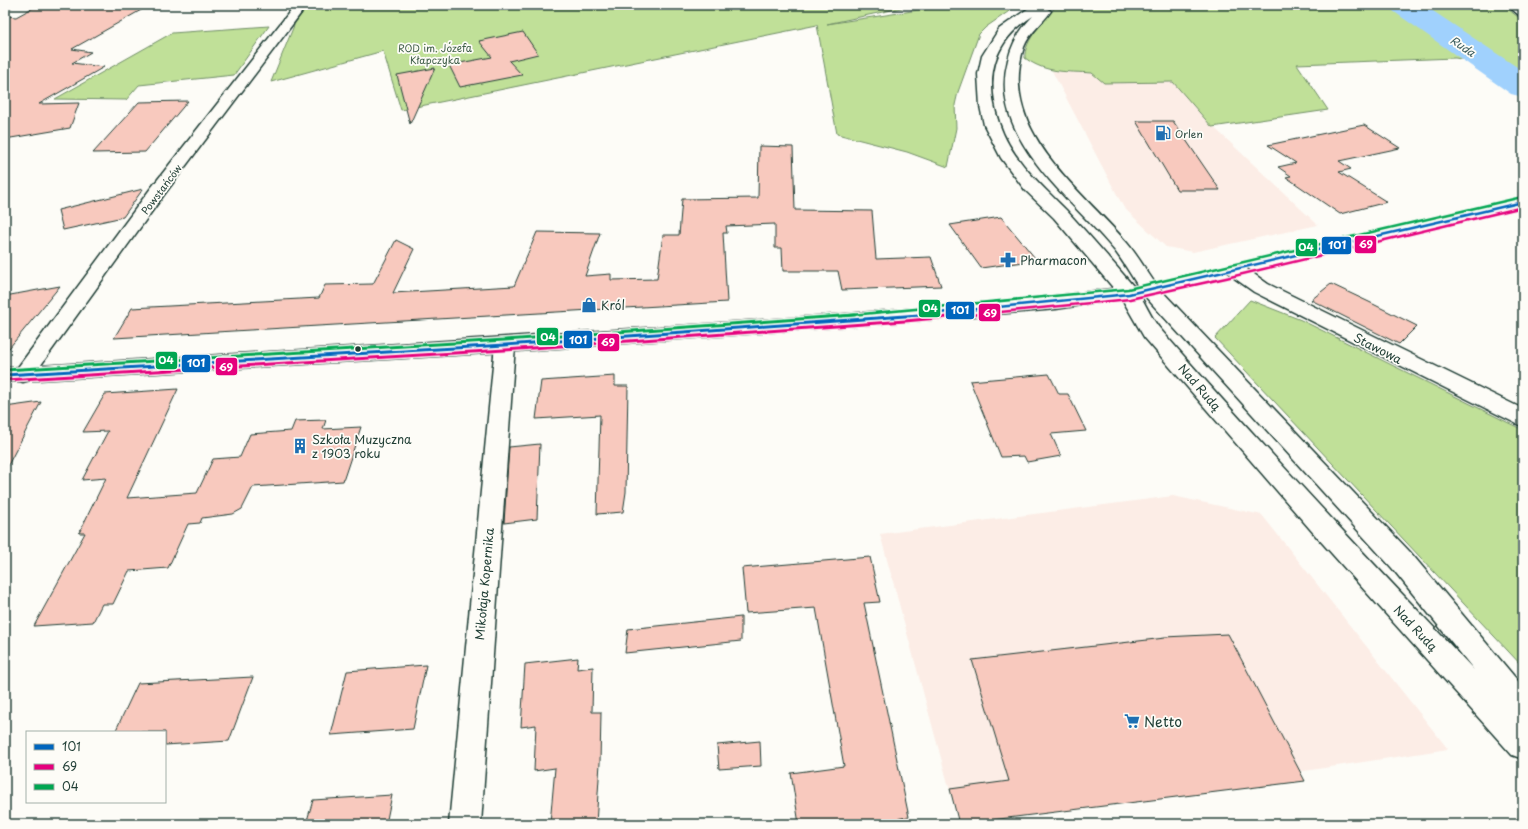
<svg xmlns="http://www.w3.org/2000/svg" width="1528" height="829" viewBox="0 0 1528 829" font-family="'Playpen Sans',sans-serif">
  <rect width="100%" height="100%" fill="#fdfcf7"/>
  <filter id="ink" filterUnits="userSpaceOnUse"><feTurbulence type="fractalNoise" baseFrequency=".025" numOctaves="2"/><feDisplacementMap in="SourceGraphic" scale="8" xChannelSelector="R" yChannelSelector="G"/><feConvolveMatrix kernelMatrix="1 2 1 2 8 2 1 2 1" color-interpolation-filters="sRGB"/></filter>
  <g filter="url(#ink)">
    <!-- built -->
    <path fill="#fcede6" d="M1052 71 1092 73 1104 83 1173 82 1204 118 1318 225 1193 252 1166 247 1124 208Z
      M1173 496 1262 515 1448 749 959 824 880 534Z"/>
    <!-- green -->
    <path fill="#c0e098" stroke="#708e66" d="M308 5H915L827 24 951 5H1018L986 27 979 34 958 92 955 105 956 128 948 167 907 152 837 134 817 25 401 110 383 51 271 82 295 23Z
      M1057 5H1503L1523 21V79L1506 67 1455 58 1297 64 1328 110 1212 127 1173 82 1104 83 1092 73C1066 71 1047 74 1025 58 1023 41 1047 17 1057 5Z
      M269 26 234 75 139 85 126 100 55 99 172 33Z
      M1250 300 1301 320 1523 430V667L1215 338Z"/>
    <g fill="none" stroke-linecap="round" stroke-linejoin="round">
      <!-- river -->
      <path fill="#a0d1fd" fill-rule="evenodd" d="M1389 5H1424L1523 71V97L1511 94 1393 11Z"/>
    </g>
    <!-- building -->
    <path fill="#f8c9be" stroke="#1f3d34" d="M38 5H150L72 49 91 52 72 63 104 67 39 104 79 103 70 128 5 139V16L16 17Z
      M523 32 538 54 509 61 522 75 460 87 449 65 492 57 479 41Z
      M435 68 410 124 397 75Z
      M188 101 145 152 93 153 139 102Z
      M1136 121H1173L1220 190H1177Z
      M1364 125 1400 148 1339 161 1351 169 1339 172 1387 202 1340 214 1286 177 1291 176 1278 167 1296 163 1268 145Z
      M759 146 793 147 795 210 872 211 876 259 931 257 941 286 842 290 838 271H783L782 248H775V224L726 226 727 233H723L727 302 114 338 132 308 319 298 325 285 373 284 396 240 414 249 393 293 514 286 537 232 600 233 585 276 611 274V280L657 279 663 235H679L682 199 758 198Z
      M143 189 123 217 63 230 58 210Z
      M1001 217 1035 258 1023 260 1024 262 981 268 950 225Z
      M1331 284 1369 302 1417 326 1399 344 1311 300Z
      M60 286 5 353V296Z
      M1049 374 1059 394H1068L1086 431 1051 434 1061 456 1027 462 1024 456 1001 457 970 381Z
      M615 376V386H628L626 492 623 512 597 514 600 415 536 419 541 381Z
      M178 389 127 498 197 493 213 459 240 457 250 434 291 431 295 421 326 420 323 429 361 427 343 481 253 487 242 509 233 514 202 518 200 523 188 524 168 568 129 571 113 604H102L93 622 34 626 85 533H79L106 478 82 480 108 431 83 432 105 394Z
      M41 402 5 471V407Z
      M540 444 537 519 504 523 509 447Z
      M870 557 880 602 864 603 909 817 856 824H799L791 773 844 766 816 608 746 613 742 568Z
      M741 617V641L625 653 628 629Z
      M1228 634 1305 781 959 824 950 789 1009 781 972 660 1165 638 1164 637Z
      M578 658 577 669 593 667 592 712H601L600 763 596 824H550L555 768 534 771 536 725 521 727 525 664Z
      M426 665 413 729 331 735 347 671Z
      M253 677 229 741 165 745V732H115L138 683Z
      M760 741 761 766 719 769 717 745Z
      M392 795 386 824H306L313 800Z"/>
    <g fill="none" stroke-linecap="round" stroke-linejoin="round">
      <defs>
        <path id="street" d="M5 5H13L5 10Z
          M295 5H307L163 196 30 380 23 382 16 380 12 375 16 370 151 188Z
          M1507 5 1523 6V16L1519 15Z
          M1237 265 1244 267 1268 284 1523 409V427L1254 292 1230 275 1228 271 1230 267Z
          M505 338 512 340 515 345 481 824H449L495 345 498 340Z"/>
        <path id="secondary" d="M1150 284 1157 286 1160 290 1157 294 1056 309 905 322 505 352 5 382V368C239 354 474 340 708 324 855 313 1003 304 1150 284Z"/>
        <path id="primary" d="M1033 5H1048L1046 8 1051 11C1043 23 1029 33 1024 47 997 130 1080 188 1127 243 1138 256 1147 272 1157 286L1410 552 1523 687V759L1512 755 1316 536 1144 337 1121 297 1054 218 1025 190 1001 158 984 125 980 106 978 74 982 56 999 29ZM1033 16C1021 28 1012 43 1008 60 987 138 1072 198 1115 251 1125 264 1134 280 1143 294L1392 568 1474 670C1368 558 1262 446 1161 330 1150 318 1145 300 1134 287 1112 261 1089 235 1066 210 1040 184 1011 159 999 123 984 78 992 42 1033 16Z"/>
      </defs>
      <!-- street casing -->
      <use href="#street" stroke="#1f3d34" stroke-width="3"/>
      <!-- secondary casing -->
      <use href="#secondary" stroke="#1f3d34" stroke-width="3"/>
      <!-- primary casing -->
      <use href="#primary" stroke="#1f3d34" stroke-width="3"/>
      <!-- street -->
      <use href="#street" fill="#fdfcf7" fill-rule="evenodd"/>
      <!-- secondary -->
      <use href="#secondary" fill="#fdfcf7" fill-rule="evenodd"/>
      <!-- primary -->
      <use href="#primary" fill="#fdfcf7" fill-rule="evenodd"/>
      <defs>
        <path id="bus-1-far1" d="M909 316 1129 294 1523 202"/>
        <path id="bus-1" d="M5 375 505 345 919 315"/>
        <path id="bus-2-far1" d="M960 316 1130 299 1226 278 1523 207"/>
        <path id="bus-2" d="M5 380 505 350 905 321 970 315"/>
        <path id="bus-3-far1" d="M841 316 1128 289 1522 197"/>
        <path id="bus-3" d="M5 370 505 340 855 315"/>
      </defs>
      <!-- bus-1-far1 casing -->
      <use href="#bus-1-far1" stroke="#fdfcf7" stroke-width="5"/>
      <!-- bus-1 casing -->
      <use href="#bus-1" stroke="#fdfcf7" stroke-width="6"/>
      <!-- bus-2-far1 casing -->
      <use href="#bus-2-far1" stroke="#fdfcf7" stroke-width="5"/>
      <!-- bus-2 casing -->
      <use href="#bus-2" stroke="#fdfcf7" stroke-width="6"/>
      <!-- bus-3-far1 casing -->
      <use href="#bus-3-far1" stroke="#fdfcf7" stroke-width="5"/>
      <!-- bus-3 casing -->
      <use href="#bus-3" stroke="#fdfcf7" stroke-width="6"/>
      <!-- bus-1-far1 -->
      <use href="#bus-1-far1" stroke="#0065bd" stroke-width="2.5"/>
      <!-- bus-1 -->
      <use href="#bus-1" stroke="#0065bd" stroke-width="3"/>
      <!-- bus-2-far1 -->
      <use href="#bus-2-far1" stroke="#e5007d" stroke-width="2.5"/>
      <!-- bus-2 -->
      <use href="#bus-2" stroke="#e5007d" stroke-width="3"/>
      <!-- bus-3-far1 -->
      <use href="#bus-3-far1" stroke="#00a651" stroke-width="2.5"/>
      <!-- bus-3 -->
      <use href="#bus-3" stroke="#00a651" stroke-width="3"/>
    </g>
  </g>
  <!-- icons -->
  <defs>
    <symbol id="fuel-bare" viewBox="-9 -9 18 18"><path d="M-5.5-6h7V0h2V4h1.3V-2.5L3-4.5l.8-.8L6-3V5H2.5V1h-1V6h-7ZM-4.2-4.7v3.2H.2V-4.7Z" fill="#1f6fb2" stroke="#fdfcf7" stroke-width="2.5" paint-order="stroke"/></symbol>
    <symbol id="pharmacy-bare" viewBox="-9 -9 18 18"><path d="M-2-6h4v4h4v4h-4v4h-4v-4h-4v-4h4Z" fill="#1f6fb2" stroke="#fdfcf7" stroke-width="2.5" paint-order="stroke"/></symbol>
    <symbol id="shop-bare" viewBox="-9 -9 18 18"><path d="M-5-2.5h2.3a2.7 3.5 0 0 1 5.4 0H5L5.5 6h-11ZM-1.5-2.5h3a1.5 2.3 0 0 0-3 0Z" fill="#1f6fb2" stroke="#fdfcf7" stroke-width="2.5" paint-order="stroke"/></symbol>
    <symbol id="building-bare" viewBox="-9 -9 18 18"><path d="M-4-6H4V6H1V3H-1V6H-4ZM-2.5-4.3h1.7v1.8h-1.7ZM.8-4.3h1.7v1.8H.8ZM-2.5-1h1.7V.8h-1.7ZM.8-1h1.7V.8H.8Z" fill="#1f6fb2" stroke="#fdfcf7" stroke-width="2.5" paint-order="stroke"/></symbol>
    <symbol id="supermarket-bare" viewBox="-9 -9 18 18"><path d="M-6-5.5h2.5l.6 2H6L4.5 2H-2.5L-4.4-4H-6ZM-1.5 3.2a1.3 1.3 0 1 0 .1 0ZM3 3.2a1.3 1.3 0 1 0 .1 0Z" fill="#1f6fb2" stroke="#fdfcf7" stroke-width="2.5" paint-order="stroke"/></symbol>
  </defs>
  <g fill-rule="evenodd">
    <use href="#fuel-bare" x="1152" y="122" width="22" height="22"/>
    <use href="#pharmacy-bare" x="997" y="249" width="22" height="22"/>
    <use href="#shop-bare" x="578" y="294" width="22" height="22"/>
    <use href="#building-bare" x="289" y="435" width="22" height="22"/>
    <use href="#supermarket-bare" x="1121" y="710" width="22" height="22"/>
  </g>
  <!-- markers -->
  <circle fill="#1f3d34" stroke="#fdfcf7" stroke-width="1.5" cx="358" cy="349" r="3.5"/>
  <g text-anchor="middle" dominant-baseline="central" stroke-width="3.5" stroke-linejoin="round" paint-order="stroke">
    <!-- far-park labels -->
    <g font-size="10" fill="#3f5e48" stroke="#fdfcf7">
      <text x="435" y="47">ROD im. Józefa<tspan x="435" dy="12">Kłapczyka</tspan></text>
    </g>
    <!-- far-poi labels -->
    <g font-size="10" fill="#1f3d34" stroke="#fdfcf7" text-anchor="start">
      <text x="1175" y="133">Orlen</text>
    </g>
    <!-- far-street labels -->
    <g font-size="10" fill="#1f3d34" stroke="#fdfcf7">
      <text transform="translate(161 189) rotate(-53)">Powstańców</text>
    </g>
    <!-- far-water labels -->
    <g font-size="11" font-style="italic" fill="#395b5c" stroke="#fdfcf7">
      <text transform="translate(1463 46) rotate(34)">Ruda</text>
    </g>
    <!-- poi labels -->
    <g font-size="12" fill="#1f3d34" stroke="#fdfcf7" text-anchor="start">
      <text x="1020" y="260">Pharmacon</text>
      <text x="601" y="305">Król</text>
      <text x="312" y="439">Szkoła Muzyczna<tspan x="312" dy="14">z 1903 roku</tspan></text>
    </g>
    <!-- street labels -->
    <g font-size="12" fill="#1f3d34" stroke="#fdfcf7">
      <text transform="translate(1378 348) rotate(27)">Stawowa</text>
      <text transform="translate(1200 387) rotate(49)">Nad Rudą</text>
      <text transform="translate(484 584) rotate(-85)">Mikołaja Kopernika</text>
      <text transform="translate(1416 628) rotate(47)">Nad Rudą</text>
    </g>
    <!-- near-poi labels -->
    <g font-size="14" fill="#1f3d34" stroke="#fdfcf7" text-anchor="start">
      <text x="1144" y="721">Netto</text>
    </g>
  </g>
  <g stroke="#fdfcf7" stroke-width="1.5">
    <rect x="1354" y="235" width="23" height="19" rx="4" fill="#e5007d"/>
    <rect x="1321" y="236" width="31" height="19" rx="4" fill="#0065bd"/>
    <rect x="1295" y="238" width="23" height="19" rx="4" fill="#00a651"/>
    <rect x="918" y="299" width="23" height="19" rx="4" fill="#00a651"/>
    <rect x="945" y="301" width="30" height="19" rx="4" fill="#0065bd"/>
    <rect x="978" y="303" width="23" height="19" rx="4" fill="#e5007d"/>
    <rect x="536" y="327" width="23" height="19" rx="4" fill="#00a651"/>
    <rect x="563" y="330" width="30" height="19" rx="4" fill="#0065bd"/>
    <rect x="597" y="333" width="23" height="19" rx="4" fill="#e5007d"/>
    <rect x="155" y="351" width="23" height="19" rx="4" fill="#00a651"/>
    <rect x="181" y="354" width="30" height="19" rx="4" fill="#0065bd"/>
    <rect x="215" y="357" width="23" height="19" rx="4" fill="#e5007d"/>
  </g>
  <g font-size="11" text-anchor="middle" font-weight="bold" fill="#fff">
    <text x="1366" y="248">69</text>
    <text x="1337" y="249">101</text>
    <text x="1306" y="251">04</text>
    <text x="930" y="312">04</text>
    <text x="960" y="314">101</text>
    <text x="990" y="317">69</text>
    <text x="548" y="341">04</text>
    <text x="578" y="344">101</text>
    <text x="608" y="346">69</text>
    <text x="166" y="364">04</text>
    <text x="196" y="367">101</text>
    <text x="226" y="371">69</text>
  </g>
  <!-- margin -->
  <rect width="1528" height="829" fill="none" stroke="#fdfcf7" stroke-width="20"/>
  <rect x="10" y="10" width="1508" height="809" fill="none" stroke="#1f3d34" stroke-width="1.5" filter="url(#ink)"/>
  <!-- legend -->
  <rect x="26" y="731" width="140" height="72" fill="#fdfcf7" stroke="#a4b0a9"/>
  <rect x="34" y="744" width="20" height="6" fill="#0065bd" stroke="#a4b0a9"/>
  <text x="62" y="751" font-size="12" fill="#1f3d34">101</text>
  <rect x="34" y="764" width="20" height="6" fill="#e5007d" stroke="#a4b0a9"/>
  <text x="62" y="771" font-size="12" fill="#1f3d34">69</text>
  <rect x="34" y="784" width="20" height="6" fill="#00a651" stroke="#a4b0a9"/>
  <text x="62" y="791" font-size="12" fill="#1f3d34">04</text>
</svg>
